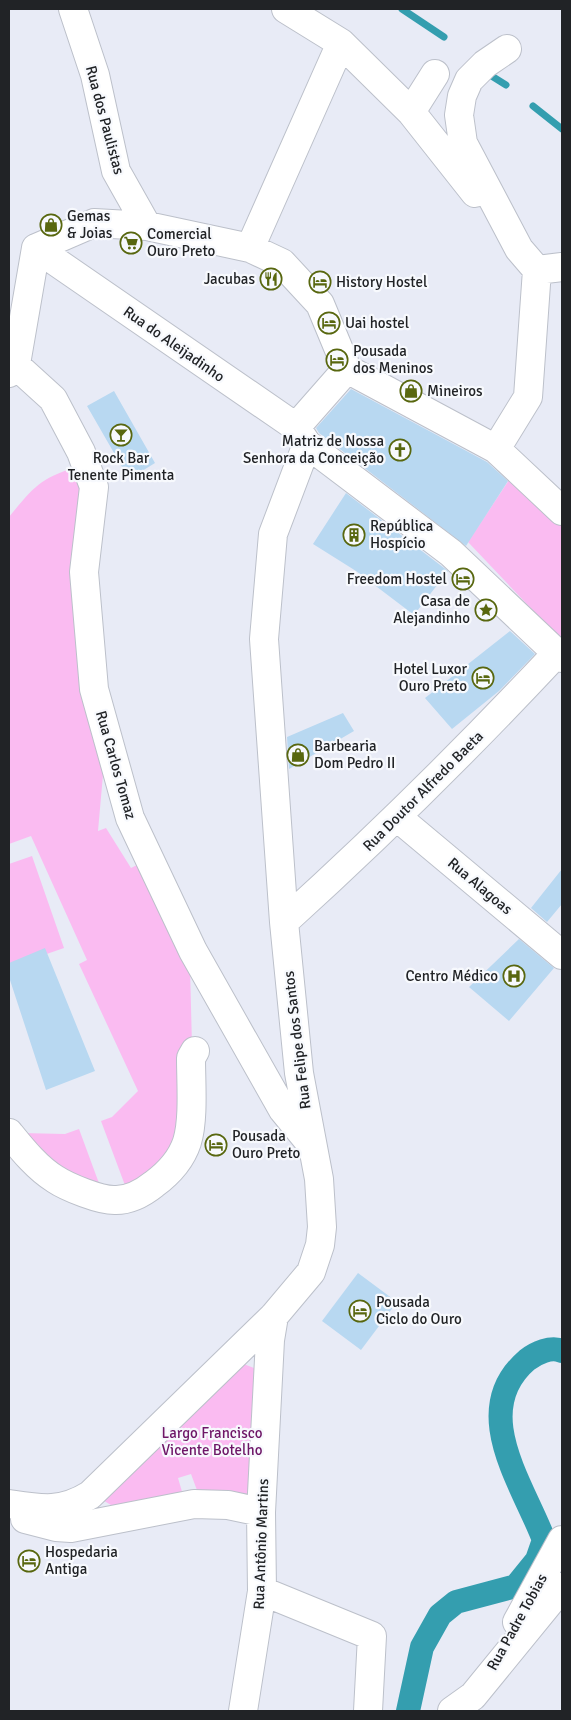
<svg xmlns="http://www.w3.org/2000/svg" width="571" height="1720" viewBox="0 0 571 1720" font-family="Signika,sans-serif">
<style>
.green{fill:#fabbf1}
.lines{fill:none;stroke-linecap:round;stroke-linejoin:round}
.stream{stroke:#349eaf;stroke-width:7}
.canal{stroke:#349eaf;stroke-width:24}
.building{fill:#b8d8f1}
.minor-casing{stroke:#bcc0ca;stroke-width:30}
.minor{stroke:#fff;stroke-width:28}
.labels{text-anchor:middle;stroke-width:4.5;stroke-linejoin:round;paint-order:stroke}
.street-label{font-size:15px;fill:#212326;stroke:#f7f9fd}
.poi-label{font-size:15px;fill:#212326;stroke:#f7f9fd;text-anchor:start}
.park-label{font-size:15px;fill:#6e1667;stroke:#f7f9fd}
</style>
<rect width="100%" height="100%" fill="#e8ebf6"/>
<path class="green" d="M81,465L106,741L98,831L106,828L131,868L137,865L155,889L190,967L192,1046L182,1134L161,1167L126,1188L101,1121L112,1117L138,1091L79,964L87,960L31,836L9,844V517C36,484 40,479 81,465Z
M509,480L562,521V641L468,542Z
M32,856L64,948L9,967V864Z
M79,1129L100,1186L71,1179L21,1133L65,1134Z
M241,1363L254,1368L251,1491L243,1497L198,1493L191,1474L178,1478L183,1495L118,1509L99,1498Z"/>
<g class="lines">
<path class="stream" d="M402,9L444,37
M490,75L506,85
M533,106L562,129"/>
<path class="canal" d="M408,1711L422,1647L440,1615L456,1602L516,1586L537,1560L544,1540C523,1484 468,1411 527,1360C536,1353 551,1346 562,1351"/>
</g>
<path class="building" d="M351,389L487,462L508,481L466,546L319,433L316,428Z
M114,391L155,463L129,479L87,406Z
M346,493L448,571L414,615L356,571L313,544Z
M510,631L535,654L499,691L452,729L425,698Z
M343,713L354,731L289,769L287,737Z
M562,869V904L547,922L531,908Z
M519,939L554,968L509,1021L469,987Z
M45,948L95,1071L46,1090L9,977V963Z
M358,1273L397,1302L361,1350L322,1321Z"/>
<g class="lines">
<g class="minor-casing">
<path id="minor" d="M73,9L95,75L116,171L147,226
M286,9L341,43L411,112L475,193
M411,112L435,74
M36,248L296,427L307,444L451,553L562,658
M36,248L94,223L147,226L250,248L282,263L320,304L347,369L496,449L562,511
M250,248L341,43
M537,270L562,267
M9,359L53,399L81,452L94,487L84,572L94,689L130,818L193,951L283,1110L310,1143
M9,373L16,364L36,248
M296,427L347,369
M496,449L528,397L537,270L519,249L463,143L459,115L462,96L469,80L485,64L507,49
M397,817L562,955
M284,922C379,836 469,747 556,654
M9,1133C22,1149 37,1168 55,1179C67,1187 101,1201 116,1200C130,1200 144,1192 154,1184C169,1173 181,1160 187,1142C194,1119 191,1083 191,1058L195,1051
M9,1504C41,1509 61,1513 90,1495L274,1316L311,1272L320,1245L322,1227L319,1179L299,1073L284,922L264,639L273,534L307,444
M25,1519L56,1527L71,1528L194,1504L228,1505L261,1512
M262,1591L372,1636L368,1711
M517,1622L562,1540
M243,1711L262,1591L261,1512L270,1340L274,1316
M452,1711L473,1696L562,1587"/>
</g>
<use href="#minor" class="minor"/>
</g>
<defs>
<g id="shop-ring" transform="scale(1.125)"><circle r="9.5" fill="#f7f9fd" stroke="#58670f" stroke-width="1.5"/><path d="M-5-2.5h2.3a2.7 3.5 0 0 1 5.4 0H5L5.5 6h-11ZM-1.5-2.5h3a1.5 2.3 0 0 0-3 0Z" fill="#58670f"/></g>
<g id="supermarket-ring" transform="scale(1.125)"><circle r="9.5" fill="#f7f9fd" stroke="#58670f" stroke-width="1.5"/><path d="M-6-5.5h2.5l.6 2H6L4.5 2H-2.5L-4.4-4H-6ZM-1.5 3.2a1.3 1.3 0 1 0 .1 0ZM3 3.2a1.3 1.3 0 1 0 .1 0Z" fill="#58670f"/></g>
<g id="restaurant-ring" transform="scale(1.125)"><circle r="9.5" fill="#f7f9fd" stroke="#58670f" stroke-width="1.5"/><path d="M-5-6h1v4h1v-4h1v4h1v-4h1v5L-1.5 .5V6h-2V.5L-5-1ZM5-6V6H3V1.5H1.5Q1.5-4 5-6Z" fill="#58670f"/></g>
<g id="hotel-ring" transform="scale(1.125)"><circle r="9.5" fill="#f7f9fd" stroke="#58670f" stroke-width="1.5"/><path d="M-6-4.5h1.5V1H6V5H4.5V3h-9V5H-6ZM-4 0a1.8 1.8 0 1 1 3.6 0ZM.5 0V-2.5h3Q6-2.5 6 0Z" fill="#58670f"/></g>
<g id="bar-ring" transform="scale(1.125)"><circle r="9.5" fill="#f7f9fd" stroke="#58670f" stroke-width="1.5"/><path d="M-6-5H6L.8 .8V4.5H3.5V6h-7V4.5H-.8V.8Z" fill="#58670f"/></g>
<g id="church-ring" transform="scale(1.125)"><circle r="9.5" fill="#f7f9fd" stroke="#58670f" stroke-width="1.5"/><path d="M-1.2-6h2.4v3.5h3.3v2.4h-3.3V6h-2.4V-.1h-3.3v-2.4h3.3Z" fill="#58670f"/></g>
<g id="building-ring" transform="scale(1.125)"><circle r="9.5" fill="#f7f9fd" stroke="#58670f" stroke-width="1.5"/><path d="M-4-6H4V6H1V3H-1V6H-4ZM-2.5-4.3h1.7v1.8h-1.7ZM.8-4.3h1.7v1.8H.8ZM-2.5-1h1.7V.8h-1.7ZM.8-1h1.7V.8H.8Z" fill="#58670f"/></g>
<g id="sight-ring" transform="scale(1.125)"><circle r="9.5" fill="#f7f9fd" stroke="#58670f" stroke-width="1.5"/><path d="M0-6L1.8-2.2L6-1.7L2.9 1.2L3.7 5.4L0 3.3L-3.7 5.4L-2.9 1.2L-6-1.7L-1.8-2.2Z" fill="#58670f"/></g>
<g id="hospital-ring" transform="scale(1.125)"><circle r="9.5" fill="#f7f9fd" stroke="#58670f" stroke-width="1.5"/><path d="M-5-5h3v3.5h4V-5h3V5h-3V1.5h-4V5h-3Z" fill="#58670f"/></g>
</defs>
<g fill-rule="evenodd">
<use href="#shop-ring" x="51" y="225"/>
<use href="#supermarket-ring" x="131" y="243"/>
<use href="#restaurant-ring" x="271" y="279"/>
<use href="#hotel-ring" x="320" y="282"/>
<use href="#hotel-ring" x="329" y="323"/>
<use href="#hotel-ring" x="337" y="360"/>
<use href="#shop-ring" x="411" y="391"/>
<use href="#bar-ring" x="121" y="435"/>
<use href="#church-ring" x="400" y="450"/>
<use href="#building-ring" x="354" y="535"/>
<use href="#hotel-ring" x="463" y="579"/>
<use href="#sight-ring" x="486" y="610"/>
<use href="#hotel-ring" x="483" y="678"/>
<use href="#shop-ring" x="298" y="755"/>
<use href="#hospital-ring" x="514" y="976"/>
<use href="#hotel-ring" x="216" y="1145"/>
<use href="#hotel-ring" x="360" y="1311"/>
<use href="#hotel-ring" x="29" y="1561"/>
</g>
<g class="labels">
<g class="street-label">
<text transform="translate(105 120) rotate(75)" y="5">Rua dos Paulistas</text>
<text transform="translate(174 344) rotate(35)" y="5">Rua do Aleijadinho</text>
<text transform="translate(116 765) rotate(74)" y="5">Rua Carlos Tomaz</text>
<text transform="translate(423 791) rotate(-45)" y="5">Rua Doutor Alfredo Baeta</text>
<text transform="translate(480 886) rotate(40)" y="5">Rua Alagoas</text>
<text transform="translate(297 1040) rotate(-97)" y="5">Rua Felipe dos Santos</text>
<text transform="translate(261 1544) rotate(-88)" y="5">Rua Antônio Martins</text>
<text transform="translate(517 1622) rotate(-61)" y="5">Rua Padre Tobias</text>
</g>
<g class="poi-label">
<text x="67" y="221">Gemas<tspan x="67" dy="17">&amp; Joias</tspan></text>
<text x="147" y="239">Comercial<tspan x="147" dy="17">Ouro Preto</tspan></text>
<text x="255" y="284" text-anchor="end">Jacubas</text>
<text x="336" y="287">History Hostel</text>
<text x="345" y="328">Uai hostel</text>
<text x="353" y="356">Pousada<tspan x="353" dy="17">dos Meninos</tspan></text>
<text x="427" y="396">Mineiros</text>
<text x="384" y="446" text-anchor="end">Matriz de Nossa<tspan x="384" dy="17">Senhora da Conceição</tspan></text>
<text x="121" y="463" text-anchor="middle">Rock Bar<tspan x="121" dy="17">Tenente Pimenta</tspan></text>
<text x="370" y="531">República<tspan x="370" dy="17">Hospício</tspan></text>
<text x="447" y="584" text-anchor="end">Freedom Hostel</text>
<text x="470" y="606" text-anchor="end">Casa de<tspan x="470" dy="17">Alejandinho</tspan></text>
<text x="467" y="674" text-anchor="end">Hotel Luxor<tspan x="467" dy="17">Ouro Preto</tspan></text>
<text x="314" y="751">Barbearia<tspan x="314" dy="17">Dom Pedro II</tspan></text>
<text x="498" y="981" text-anchor="end">Centro Médico</text>
<text x="232" y="1141">Pousada<tspan x="232" dy="17">Ouro Preto</tspan></text>
<text x="376" y="1307">Pousada<tspan x="376" dy="17">Ciclo do Ouro</tspan></text>
<text x="45" y="1557">Hospedaria<tspan x="45" dy="17">Antiga</tspan></text>
</g>
<g class="park-label">
<text x="212" y="1438">Largo Francisco<tspan x="212" dy="17">Vicente Botelho</tspan></text>
</g>
</g>
<rect width="571" height="1720" fill="none" stroke="#212326" stroke-width="20"/>
</svg>
